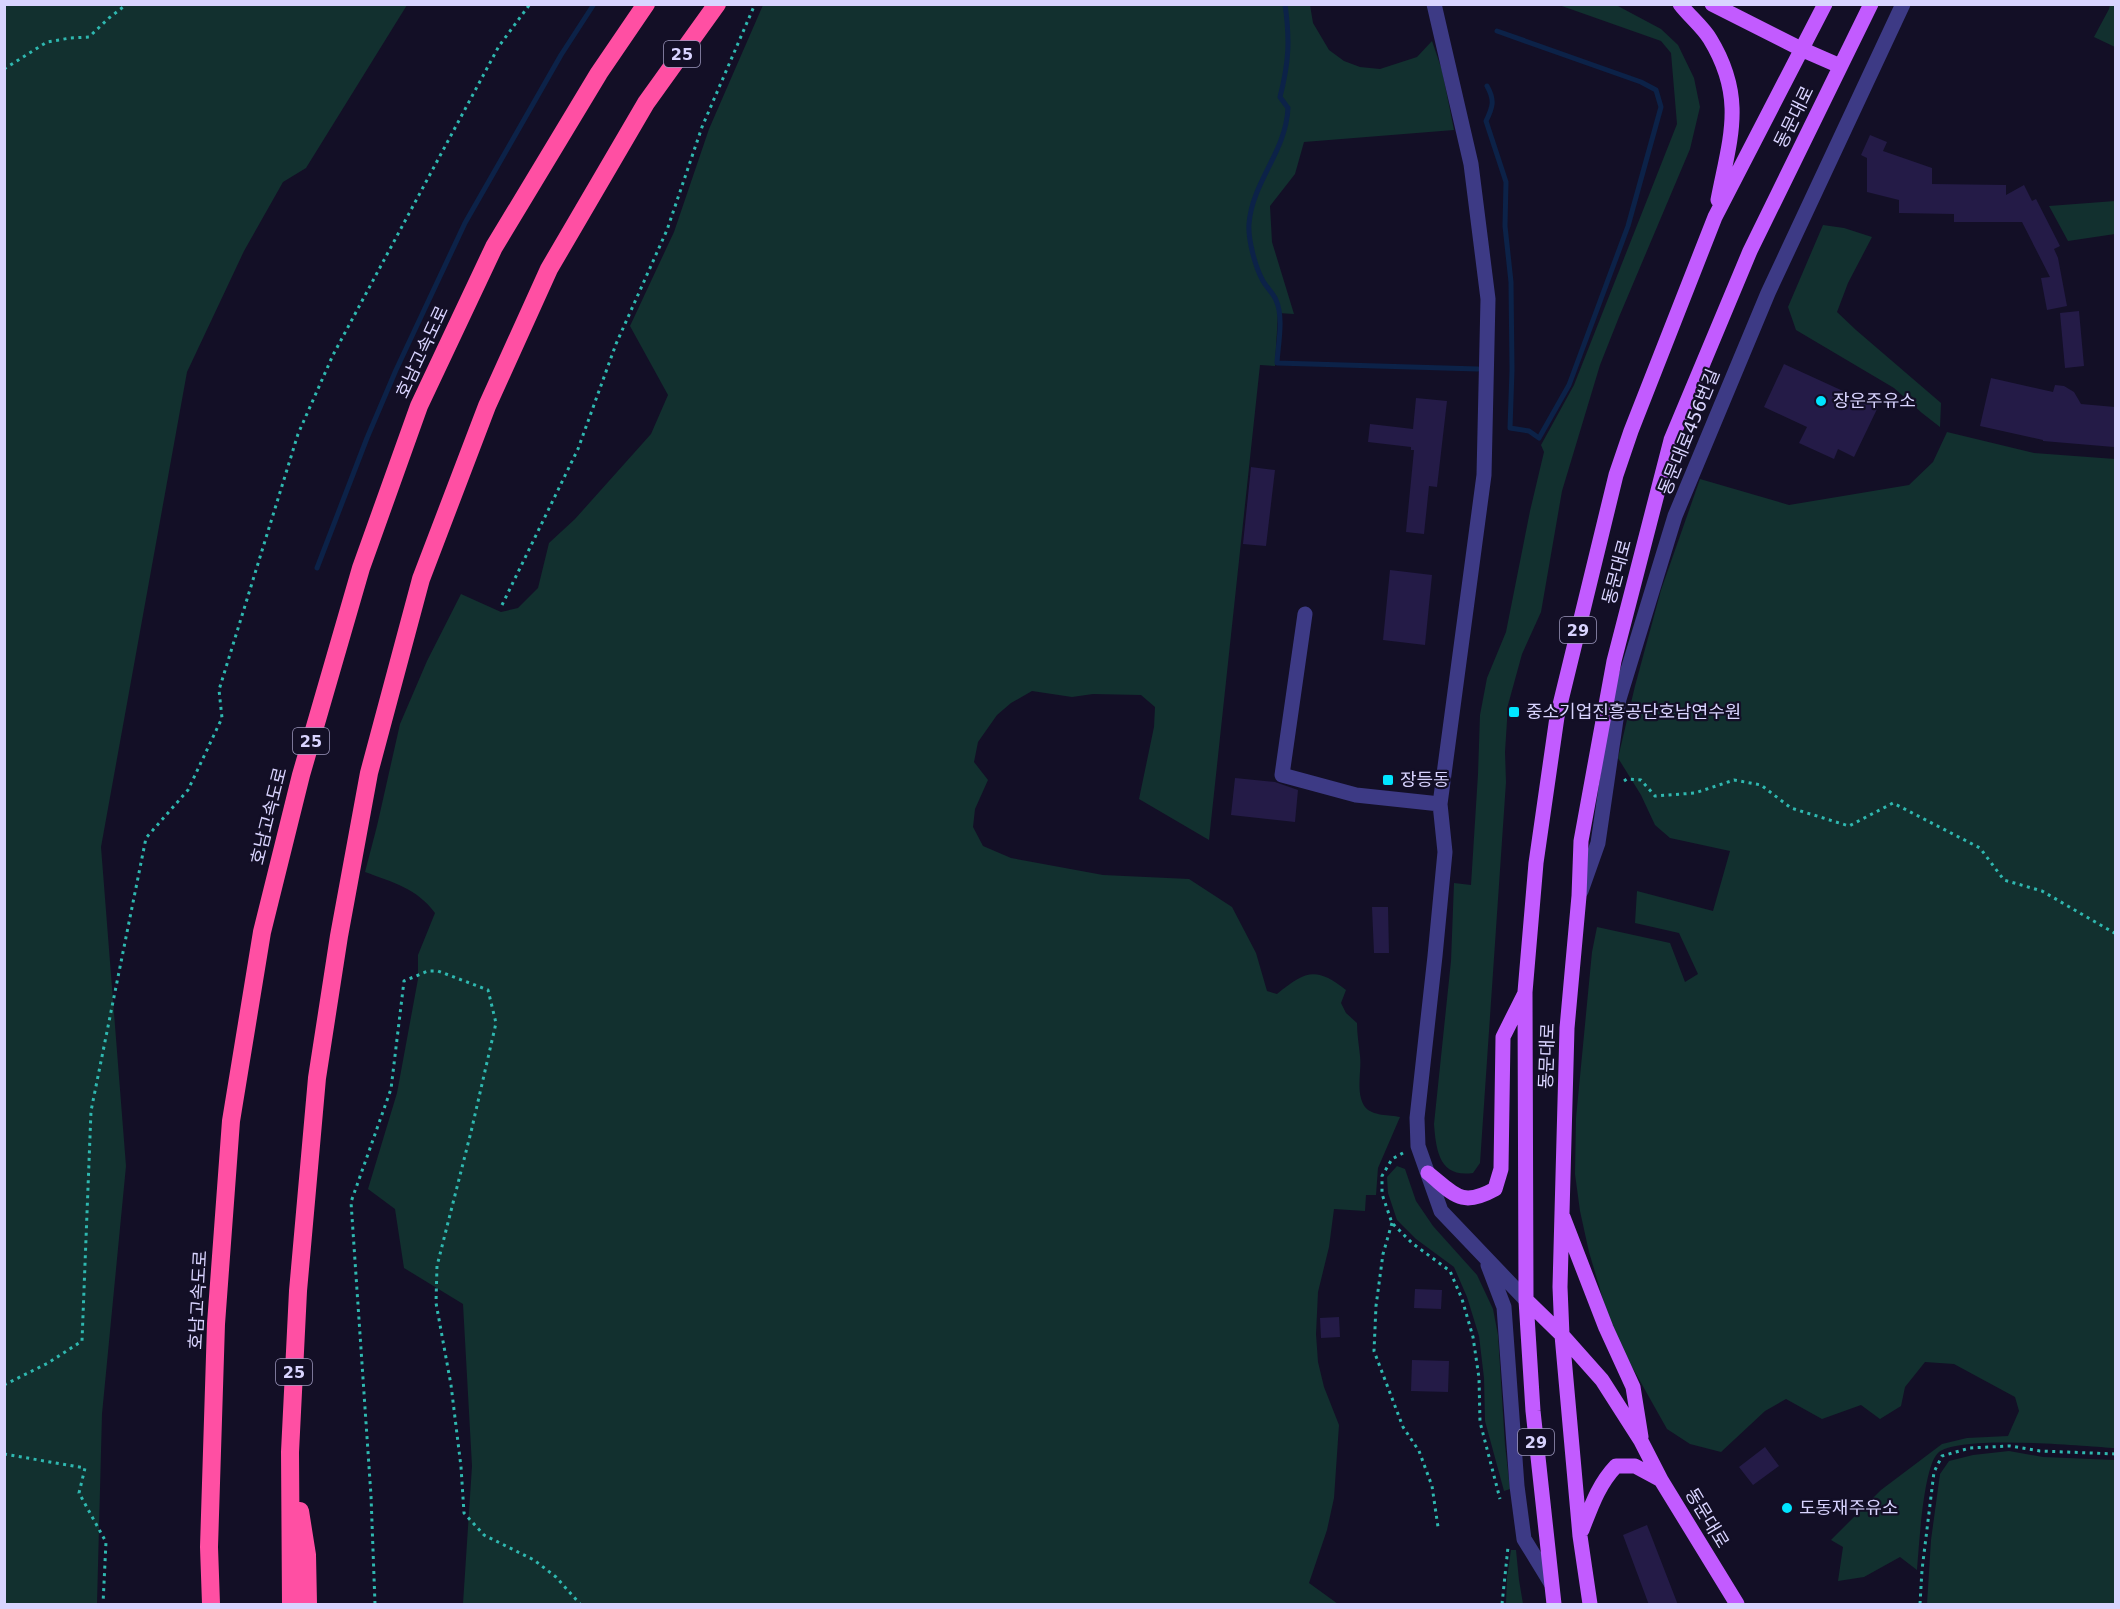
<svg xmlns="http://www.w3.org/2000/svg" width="2120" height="1609" viewBox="0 0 2120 1609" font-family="'DejaVu Sans','Noto Sans KR',sans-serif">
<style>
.green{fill:#12302f}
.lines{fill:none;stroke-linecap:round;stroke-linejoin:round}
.stream{stroke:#0c2248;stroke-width:5}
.building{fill:#241b47}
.path{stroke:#2fb8b0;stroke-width:3;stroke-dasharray:3 4.5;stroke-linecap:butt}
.minor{stroke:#3d3a85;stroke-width:15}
.major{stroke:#c25bff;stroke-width:15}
.highway{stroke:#ff4fa3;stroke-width:18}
.poi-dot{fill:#00e5ff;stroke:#130f26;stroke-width:2}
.labels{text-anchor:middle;stroke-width:4.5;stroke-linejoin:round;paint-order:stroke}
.shield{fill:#130f26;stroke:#9e99be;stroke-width:1.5}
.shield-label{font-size:16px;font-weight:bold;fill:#d9d4ff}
.street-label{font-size:18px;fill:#d9d4ff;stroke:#130f26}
.poi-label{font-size:18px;fill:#d9d4ff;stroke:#130f26;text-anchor:start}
</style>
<rect width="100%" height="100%" fill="#130f26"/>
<path class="green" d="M5,4L407,5L306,168L283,182L244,251L187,372L101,847L126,1166L102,1414L97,1604H5Z
M763,5H1310L1313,23L1329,50L1344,61L1360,67L1380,69L1417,57L1432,41L1442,70L1454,130L1304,142L1295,174L1270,206L1272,242L1294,314L1278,313L1275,366L1260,365L1209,840L1139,799L1154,727L1155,707L1141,695L1093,694L1072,697L1032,691L1011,703L997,715L978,742L974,762L988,780L975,809L973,827L983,846L1011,858L1103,875L1189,879L1232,907L1256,953L1267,991L1277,994C1305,971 1316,966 1346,990L1341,1003L1346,1013L1357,1023C1357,1035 1359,1045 1360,1056C1362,1071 1355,1093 1365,1107C1372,1116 1390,1115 1400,1117L1378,1168L1376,1195H1366L1365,1211L1334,1209L1329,1247L1318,1292L1316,1334L1318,1362L1324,1387L1339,1425L1334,1498L1327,1530L1309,1583L1338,1604H463L472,1466L463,1304L404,1268L395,1209L368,1189L397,1093L418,979V955L435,913C418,889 392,882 365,872L377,826L400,724L427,661L461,594L501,612L518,608L538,588L549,543L575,519L651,434L668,395L630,326L674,232L709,129Z
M1559,5H1616L1661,29L1678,45L1694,78L1700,107L1690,149L1619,317L1600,365L1562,491L1541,612L1522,654L1508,705L1505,752L1506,782L1480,1163L1473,1173C1439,1178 1436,1150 1434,1124L1451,961L1454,883L1471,885L1478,774L1480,715L1487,678L1506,632L1530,511L1544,452L1541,445L1574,385L1677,124L1671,53L1661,41Z
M2110,5H2115V47L2094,37L2109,9Z
M2115,201V234L2068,241L2049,206Z
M1823,225L1844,228L1872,237L1848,283L1837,312L1856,330L1941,403L1940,427L1922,413L1894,388L1796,330L1788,307Z
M1947,432L2034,453L2115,459V1448C2085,1446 1957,1434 1938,1453C1923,1467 1919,1548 1917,1570L1900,1557L1864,1577L1838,1581L1843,1547L1831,1540L1881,1490L1942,1444L1967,1438L2008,1436L2019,1411L2015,1397L1954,1364L1925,1362L1905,1387L1901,1406L1880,1419L1861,1405L1822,1419L1786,1399L1765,1411L1721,1452L1690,1444L1667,1429L1613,1333L1589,1252L1580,1211L1575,1174L1576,1118L1592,952L1597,927L1670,943L1685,982L1698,974L1679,933L1635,923L1637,891L1713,911L1730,851L1670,838L1655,825L1641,795L1618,758L1635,686L1661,590L1700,479L1789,505L1909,485L1933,462Z
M1397,1166L1405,1169L1416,1201L1433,1226L1477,1275L1493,1309L1498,1335L1505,1445L1510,1489L1504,1491L1485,1421L1484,1378L1479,1336L1467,1297L1454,1267L1416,1239L1397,1220L1388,1193L1387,1177Z
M2009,1451L2043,1457L2115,1460V1604H1927L1931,1540L1940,1474L1949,1461L1973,1455Z
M1511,1550H1516L1519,1580L1523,1604H1506L1507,1577Z"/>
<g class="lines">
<path class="stream" d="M1285,4C1290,40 1289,62 1280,97L1288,108C1286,152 1252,182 1249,224C1248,239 1255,267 1263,281C1267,288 1273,293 1276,300C1284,318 1278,344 1277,363L1478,369
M1487,86C1495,100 1493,107 1486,121L1506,182L1505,226L1511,282L1512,370L1510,428L1529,431L1539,438L1569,385L1628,226L1661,107L1656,90L1641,82L1497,31
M317,568L367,438L396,370L465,223L561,55L594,4"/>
</g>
<path class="building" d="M1870,135L1887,142L1883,151L1932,168V184L2006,185V195L2024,185L2032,201L2036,199L2060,246L2054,249L2058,258L2067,306L2047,310L2041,278L2050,277L2022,222H1954V214L1899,213V200L1867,192V158L1861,155Z
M2079,311L2084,366L2065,368L2060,313Z
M1784,364L1878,407L1854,457L1838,449L1834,459L1799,443L1807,427L1764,407Z
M1991,378L2053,392L2055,385L2064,386L2074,392L2081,404L2115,407L2114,447L2043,441V440L1980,426Z
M1416,398L1447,401L1437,487L1429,486L1424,534L1406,532L1414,450H1411V447L1368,442L1370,424L1413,429Z
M1251,467L1275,470L1266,546L1243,544Z
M1390,570L1432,575L1425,645L1383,640Z
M1235,778L1275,782L1298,790L1295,822L1231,815Z
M1372,907H1388L1389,953H1374Z
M1415,1289L1442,1290L1441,1309L1414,1308Z
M1339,1317L1340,1337L1321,1338L1320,1318Z
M1412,1360L1449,1361L1448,1392L1411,1391Z
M1765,1447L1779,1466L1753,1485L1739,1467Z
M1647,1525L1678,1605H1649L1623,1535Z"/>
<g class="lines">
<path class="path" d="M4,69L47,42L70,38L89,37L109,18L127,4
M502,605L578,449L616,344L667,230L702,127L755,4
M1624,781L1627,779L1641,780L1655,796L1695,793L1734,780L1761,785L1791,808L1849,826L1893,803L1980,848L2004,880L2042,891L2116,934
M1403,1153L1392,1159L1382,1176V1194L1392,1223L1412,1243L1450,1271L1462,1299L1473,1337L1479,1378L1480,1422L1500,1499
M1392,1223L1383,1254L1376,1306L1374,1351L1403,1427L1419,1451L1432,1486L1438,1527
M4,1385L48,1363L82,1341L91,1111L146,838L188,790L222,718L219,690L298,434L333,355L499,46L530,4
M4,1454L85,1468L79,1493L106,1542L103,1604
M375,1604L371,1496L351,1202L391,1089L404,981L428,971H438L488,990L496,1023L471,1132L437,1266L436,1303L451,1385L461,1467L464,1513L484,1535L534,1560L556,1577L580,1604
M1502,1604L1508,1547
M1920,1604L1922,1570L1934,1472L1942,1456L1970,1448L2010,1446L2040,1451L2116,1454"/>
<path class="minor" d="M1434,4L1471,164L1488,299L1484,475L1440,804L1445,852L1435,956L1417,1118L1418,1146L1441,1211L1526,1300
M1305,614L1282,775L1356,795L1440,804
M1581,891L1598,843L1619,699L1675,516L1768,293L1903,4
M1488,1265L1504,1307L1517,1486L1524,1539L1551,1583"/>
<path class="major" d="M1680,4C1689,16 1703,27 1710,39C1746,98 1730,138 1718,200
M1712,4L1801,49L1840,66
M1428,1173C1454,1194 1461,1208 1495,1189L1501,1169L1503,1037L1524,995
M1563,1217L1606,1328L1633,1387L1641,1437
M1526,1300L1562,1335L1602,1380L1641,1441L1661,1480L1737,1604
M1582,1530C1591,1507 1598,1485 1616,1466H1635L1661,1480
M1554,1604L1533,1411L1526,1300L1525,992L1536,863L1557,717L1616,475L1631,431L1715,217L1825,4
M1590,1604L1580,1536L1562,1335L1560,1287L1567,1028L1579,896L1581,841L1614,661L1671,440L1750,251L1871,4"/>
<path class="highway" d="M300,1511L307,1555L308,1604
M211,1604L209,1547L216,1324L231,1121L262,932L301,775L361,568L419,406L494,247L599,73L646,4
M291,1604L290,1452L298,1291L317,1078L339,936L369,773L421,579L487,406L549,269L646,103L717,4"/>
</g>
<g class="poi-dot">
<circle cx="1821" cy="401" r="6"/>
<rect x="1508" y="706" width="12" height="12" rx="3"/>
<rect x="1382" y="774" width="12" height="12" rx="3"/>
<circle cx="1787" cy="1508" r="6"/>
</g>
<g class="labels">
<g class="shield">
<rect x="664" y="41" width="36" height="26" rx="4.5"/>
<rect x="1560" y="617" width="36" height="26" rx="4.5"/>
<rect x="293" y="728" width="36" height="26" rx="4.5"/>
<rect x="276" y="1359" width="36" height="26" rx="4.5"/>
<rect x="1518" y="1429" width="36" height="26" rx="4.5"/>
</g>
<g class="shield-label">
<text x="682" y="60">25</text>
<text x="1578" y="636">29</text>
<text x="311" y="747">25</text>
<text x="294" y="1378">25</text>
<text x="1536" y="1448">29</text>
</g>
<g class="street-label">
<text transform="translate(1794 117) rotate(-64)" y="6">동문대로</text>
<text transform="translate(422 352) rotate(-65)" y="6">호남고속도로</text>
<text transform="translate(1689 432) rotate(-68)" y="6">동문대로456번길</text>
<text transform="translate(1617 572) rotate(-75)" y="6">동문대로</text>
<text transform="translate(269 816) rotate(-76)" y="6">호남고속도로</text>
<text transform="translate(1547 1056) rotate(-88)" y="6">동문대로</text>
<text transform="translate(198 1300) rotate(-87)" y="6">호남고속도로</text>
<text transform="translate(1707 1518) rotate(59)" y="6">동문대로</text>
</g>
<g class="poi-label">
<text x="1833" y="407">장운주유소</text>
<text x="1526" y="718">중소기업진흥공단호남연수원</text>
<text x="1400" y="786">장등동</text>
<text x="1799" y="1514">도동재주유소</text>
</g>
</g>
<rect width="2120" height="1609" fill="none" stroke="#d9d4ff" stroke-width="12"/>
</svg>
